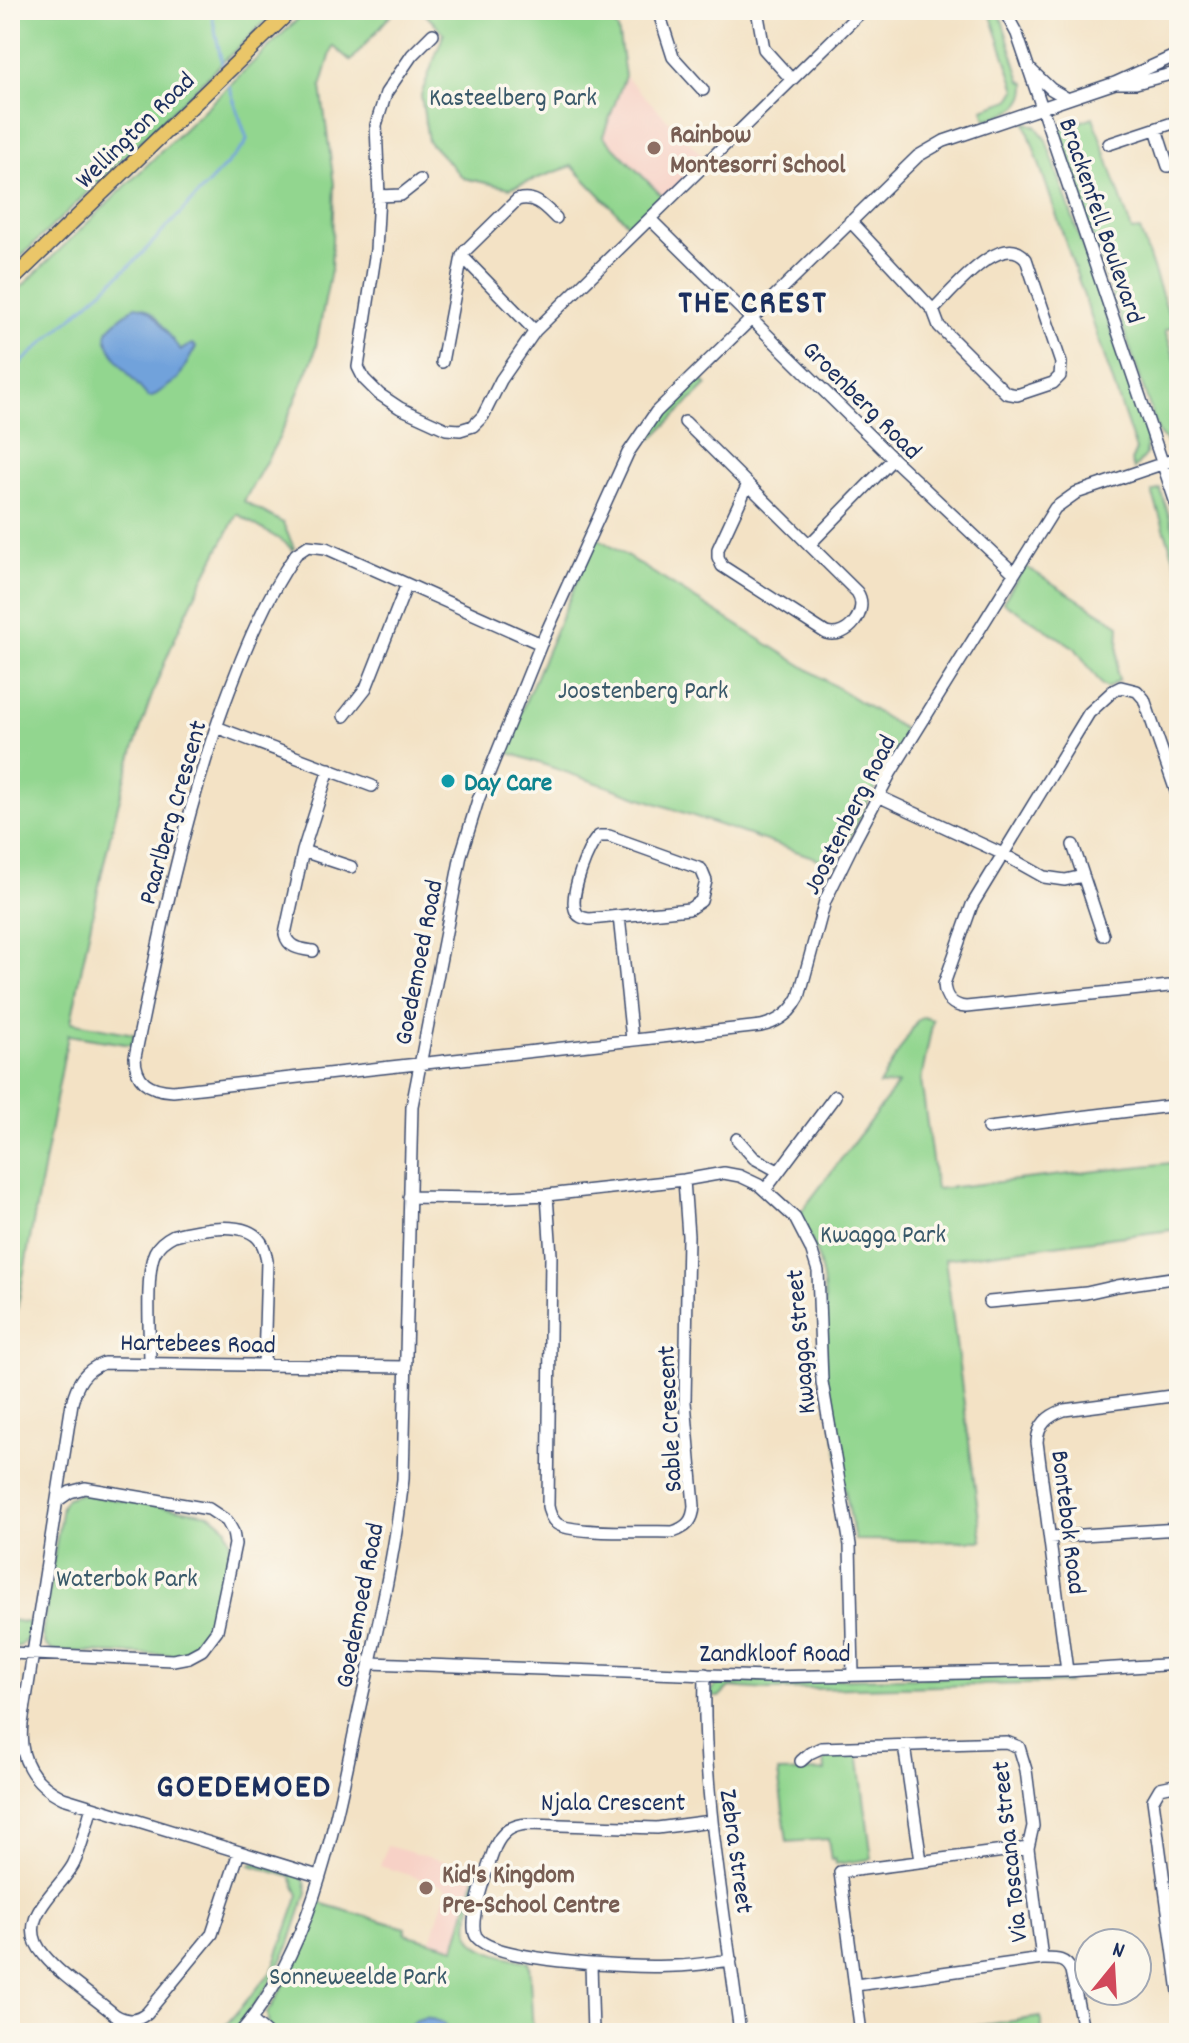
<svg xmlns="http://www.w3.org/2000/svg" width="1189" height="2043" viewBox="0 0 1189 2043" font-family="Dekko,sans-serif">
<style>
.built{fill:#f7d1c6}
.green{fill:#92d68f;stroke:#568276;stroke-width:2}
.water{fill:#71a2db;stroke:#46689c;stroke-width:2}
.lines{fill:none;stroke-linecap:round;stroke-linejoin:round}
.stream{stroke:#71a2db;stroke-width:3}
.minor-casing{stroke:#3b4a6d;stroke-width:14}
.major-casing{stroke:#3b4a6d;stroke-width:17}
.minor{stroke:#fff;stroke-width:11}
.major{stroke:#eac669;stroke-width:14}
.education-dot{fill:#8d6e63;stroke:#fbf7ec;stroke-width:3}
.culture-dot{fill:#0f9aa8;stroke:#fbf7ec;stroke-width:3}
.labels{text-anchor:middle;stroke-width:7;stroke-linejoin:round;paint-order:stroke}
.park-label{font-size:26px;fill:#39596a;stroke:#fbf7ec}
.street-label{font-size:26px;fill:#1b2f5e;stroke:#fbf7ec}
.education-label{font-size:26px;font-weight:bold;fill:#785e54;stroke:#fbf7ec;text-anchor:start}
.culture-label{font-size:26px;font-weight:bold;fill:#0d838f;stroke:#fbf7ec;text-anchor:start}
.district-label{font-size:34px;font-weight:bold;letter-spacing:2px;fill:#1b2f5e;stroke:#fbf7ec}
</style>
<rect width="100%" height="100%" fill="#fbf7ec"/>
<filter id="ink" filterUnits="userSpaceOnUse"><feTurbulence type="fractalNoise" baseFrequency=".0125" numOctaves="2"/><feDisplacementMap in="SourceGraphic" scale="16" xChannelSelector="R" yChannelSelector="G"/><feConvolveMatrix kernelMatrix="1 2 1 2 8 2 1 2 1" color-interpolation-filters="sRGB"/></filter>
<filter id="wash" filterUnits="userSpaceOnUse"><feTurbulence type="fractalNoise" baseFrequency=".006" numOctaves="4" result="noise"/><feDisplacementMap in="SourceGraphic" scale="32" xChannelSelector="R" yChannelSelector="G"/><feGaussianBlur stdDeviation="1.8" result="paint"/><feColorMatrix in="noise" values="0 0 0 0 0 0 0 0 0 0 0 0 0 0 0 0 0 1.4 0 .05"/><feComposite in="paint" operator="in"/></filter>
<g filter="url(#wash)">
<rect width="100%" height="100%" fill="#f3e2c5"/>
<path class="built" d="M625,76L705,158L664,198L603,136Z
M387,1846L477,1870L455,1948L431,1942L447,1887L380,1866Z"/>
<path class="green" d="M10,10H277L10,267Z
M307,10H395L351,61L333,46L321,87L334,184L331,270L314,356L279,438L244,501L283,523L294,548L292,550L287,544L237,514C212,563 185,611 165,662C118,776 95,902 71,1022L134,1034L132,1045L68,1035L10,1347V298Z
M421,10H599L618,29L625,76L603,136L664,198L633,229L572,166L510,188L463,178L428,141L421,95L444,33Z
M989,10H999L1021,81L1026,83C1028,109 1006,113 986,120L983,109L1010,100L1016,90Z
M1093,117L1132,231L1140,230L1173,327L1165,330L1179,371V446L1168,443L1159,434L1059,138L1058,127L1062,129Z
M1025,122L1036,126L1046,140L1147,435L1146,455L1134,469L1131,461L1136,450Z
M700,378L707,385L652,439L646,434Z
M1160,489L1179,545V573L1152,492Z
M596,537L902,728L907,734L866,805L836,865L504,751Z
M1025,566L1119,625L1117,673L1119,680L1107,688L1102,685L1075,648L1003,602Z
M923,1017L933,1020L921,1080L936,1189L1179,1162V1229L945,1259L982,1541L855,1540C846,1493 836,1447 829,1400C819,1331 840,1278 798,1216L898,1084L879,1085L917,1021Z
M80,1494L210,1514L227,1528C227,1530 229,1538 230,1540C230,1555 214,1626 206,1637C197,1648 188,1652 174,1655L53,1651L45,1645L42,1635L62,1506L67,1498Z
M10,1620L31,1623L28,1638L20,1646L10,1647Z
M1064,1675L1069,1683L767,1690L729,1687L719,1697H711C712,1686 718,1683 727,1681Z
M828,1751L858,1752L872,1859L836,1864L835,1859L831,1860L828,1839L787,1842L778,1772L825,1771L824,1755Z
M255,1862L300,1876L305,1882L307,1892L289,1946L269,1985L232,2033H219L272,1971L299,1895L291,1877L250,1865Z
M477,1870L481,1871C462,1938 455,1946 529,1962L533,2033H452L449,2028L414,2021L406,2033H276L269,2027L267,2013C291,1975 304,1943 318,1900L326,1905L406,1928L405,1934L455,1948Z
M1041,2017L1042,2033H923Z"/>
<path class="water" d="M136,306C158,308 166,336 181,350L192,344L196,347L178,379L152,397H148C139,386 100,345 107,332C112,322 127,313 136,306Z
M426,2017L444,2023L452,2033H406L414,2021Z"/>
<g class="lines">
<path class="stream" d="M211,10L222,64
M10,373L136,260L245,145L247,139L229,86"/>
</g>
</g>
<g filter="url(#ink)">
<g class="lines">
<g class="minor-casing">
<path id="minor" d="M658,10L673,57L703,90
M757,10L764,49L792,80
M1004,10L1017,34L1179,512
M1031,70L1051,89L1068,99
M1115,83H1136L1179,72
M1156,129L1168,166
M1109,144L1179,121
M420,180L401,195L379,196L376,250L358,367L364,379L379,394L400,408L446,429L460,430L473,426L483,416L501,380L535,331L863,10
M379,196L376,125L386,93L412,55L433,34
M650,219L893,459L1014,573
M850,221L933,310L939,326L1006,393L1017,395L1053,383L1060,376L1061,363L1026,259C1002,228 951,293 933,310
M462,256L535,331
M442,362L462,256L465,251L517,200C535,195 544,206 556,218
M685,422L857,592C870,610 848,640 826,633L722,566L718,557V549L748,484
M809,545L893,459
M541,644L326,548L308,546L296,554C265,598 244,651 225,702C183,818 159,937 135,1057C135,1082 150,1090 173,1091L761,1026C779,1022 791,1013 799,997L825,901L854,842L891,772L1055,508L1076,493L1179,458
M344,716L366,688L407,584
M216,727L372,786
M878,796L1003,854L1044,877L1065,880L1083,876
M1179,800L1144,699L1137,691L1121,687L1113,691L1089,713L972,905L944,984C945,998 952,1006 966,1007L1179,985
M599,836H609L701,869L706,881L701,901L689,909L590,919C583,918 577,917 575,909C570,894 588,845 599,836Z
M1073,845L1103,935
M303,851L351,867
M619,916L632,1040
M313,951C300,949 288,948 285,934L303,851L329,769
M988,1128L1179,1105
M737,1139L754,1158L778,1171
M765,1190L835,1096
M547,1195L551,1255L548,1506C549,1512 551,1518 556,1523C570,1535 650,1531 673,1532C687,1527 693,1521 694,1506L685,1402L688,1236L684,1180
M409,1197L485,1198L547,1195L684,1180L724,1173L740,1176L759,1185L795,1218L811,1249L818,1271L822,1382L850,1545L853,1675
M989,1302L1086,1293L1117,1286L1179,1277
M150,1363C150,1338 145,1272 155,1252C159,1244 166,1239 174,1235C197,1230 246,1218 261,1242C265,1248 266,1255 267,1261L264,1365
M1050,1537L1179,1529
M10,1653L173,1660L189,1657L202,1650L217,1630L235,1544L233,1532L227,1521L209,1509L85,1488L70,1492L57,1501
M370,1663L766,1677L1067,1671L1179,1664
M1067,1671L1037,1442C1038,1424 1048,1416 1064,1410L1179,1395
M705,1674C702,1795 725,1913 740,2033
M904,1745L921,1861
M801,1761L810,1753L821,1748L1006,1742L1019,1747L1026,1770L1033,1826L1028,1848L1042,1959
M1179,1784L1160,1788L1153,1800L1179,1992
M92,1807C86,1826 82,1847 73,1865C58,1892 13,1920 44,1955C62,1977 93,1996 115,2015C126,2022 137,2022 147,2013L212,1934L239,1852
M711,1821L657,1828L528,1824C511,1825 502,1832 495,1847C489,1865 467,1920 476,1936C492,1963 643,1968 675,1966C694,1966 713,1962 731,1960
M318,1876L63,1798C32,1783 18,1757 22,1724L72,1403C77,1383 84,1370 104,1363L405,1367
M591,1964L593,2033
M856,1985L1042,1959C1055,1959 1066,1958 1071,1971L1083,2029
M251,2020L266,2033
M240,2033C316,1945 336,1817 360,1706C377,1631 395,1555 403,1479L412,1106L461,855L478,800L541,644L628,453L656,412L918,156L944,141L1115,83L1179,54
M861,2033L840,1872L1028,1848"/>
</g>
<g class="major-casing">
<path id="major" d="M10,282L291,10"/>
</g>
<use href="#minor" class="minor"/>
<use href="#major" class="major"/>
</g>
</g>
<g class="education-dot">
<circle cx="654" cy="148" r="8"/>
<circle cx="426" cy="1888" r="8"/>
</g>
<circle class="culture-dot" cx="448" cy="781" r="8"/>
<g class="labels">
<g class="park-label">
<text x="513" y="105">Kasteelberg Park</text>
<text x="643" y="698">Joostenberg Park</text>
<text x="883" y="1242">Kwagga Park</text>
<text x="127" y="1586">Waterbok Park</text>
<text x="358" y="1984">Sonneweelde Park</text>
</g>
<g class="street-label">
<text transform="translate(134 129) rotate(-44)" y="9">Wellington Road</text>
<text transform="translate(1103 220) rotate(71)" y="9">Brackenfell Boulevard</text>
<text transform="translate(863 399) rotate(45)" y="9">Groenberg Road</text>
<text transform="translate(171 812) rotate(-74)" y="9">Paarlberg Crescent</text>
<text transform="translate(848 814) rotate(-63)" y="9">Joostenberg Road</text>
<text transform="translate(417 962) rotate(-79)" y="9">Goedemoed Road</text>
<text transform="translate(198 1342) rotate(1)" y="9">Hartebees Road</text>
<text transform="translate(799 1342) rotate(-95)" y="9">Kwagga Street</text>
<text transform="translate(668 1419) rotate(-93)" y="9">Sable Crescent</text>
<text transform="translate(1070 1522) rotate(83)" y="9">Bontebok Road</text>
<text transform="translate(358 1605) rotate(-79)" y="9">Goedemoed Road</text>
<text x="775" y="1661">Zandkloof Road</text>
<text x="613" y="1810">Njala Crescent</text>
<text transform="translate(738 1851) rotate(82)" y="9">Zebra Street</text>
<text transform="translate(1008 1852) rotate(-96)" y="9">Via Toscana Street</text>
</g>
<g class="education-label">
<text x="670" y="142">Rainbow<tspan x="670" dy="30">Montesorri School</tspan></text>
<text x="442" y="1882">Kid's Kingdom<tspan x="442" dy="30">Pre-School Centre</tspan></text>
</g>
<g class="culture-label">
<text x="464" y="790">Day Care</text>
</g>
<g class="district-label">
<text x="753" y="312">THE CREST</text>
<text x="244" y="1796">GOEDEMOED</text>
</g>
</g>
<rect width="1189" height="2043" fill="none" stroke="#fbf7ec" stroke-width="40"/>
<g transform="translate(1113 1967) rotate(18)"><circle r="38" fill="#fbf7ec" stroke="#a1a7b3" stroke-width="2"/>
<path d="M0-6L14 30L0 20L-14 30Z" fill="#d1495b"/>
<text y="-12" font-size="22" font-weight="bold" text-anchor="middle" fill="#1b2f5e">N</text>
</g>
</svg>
